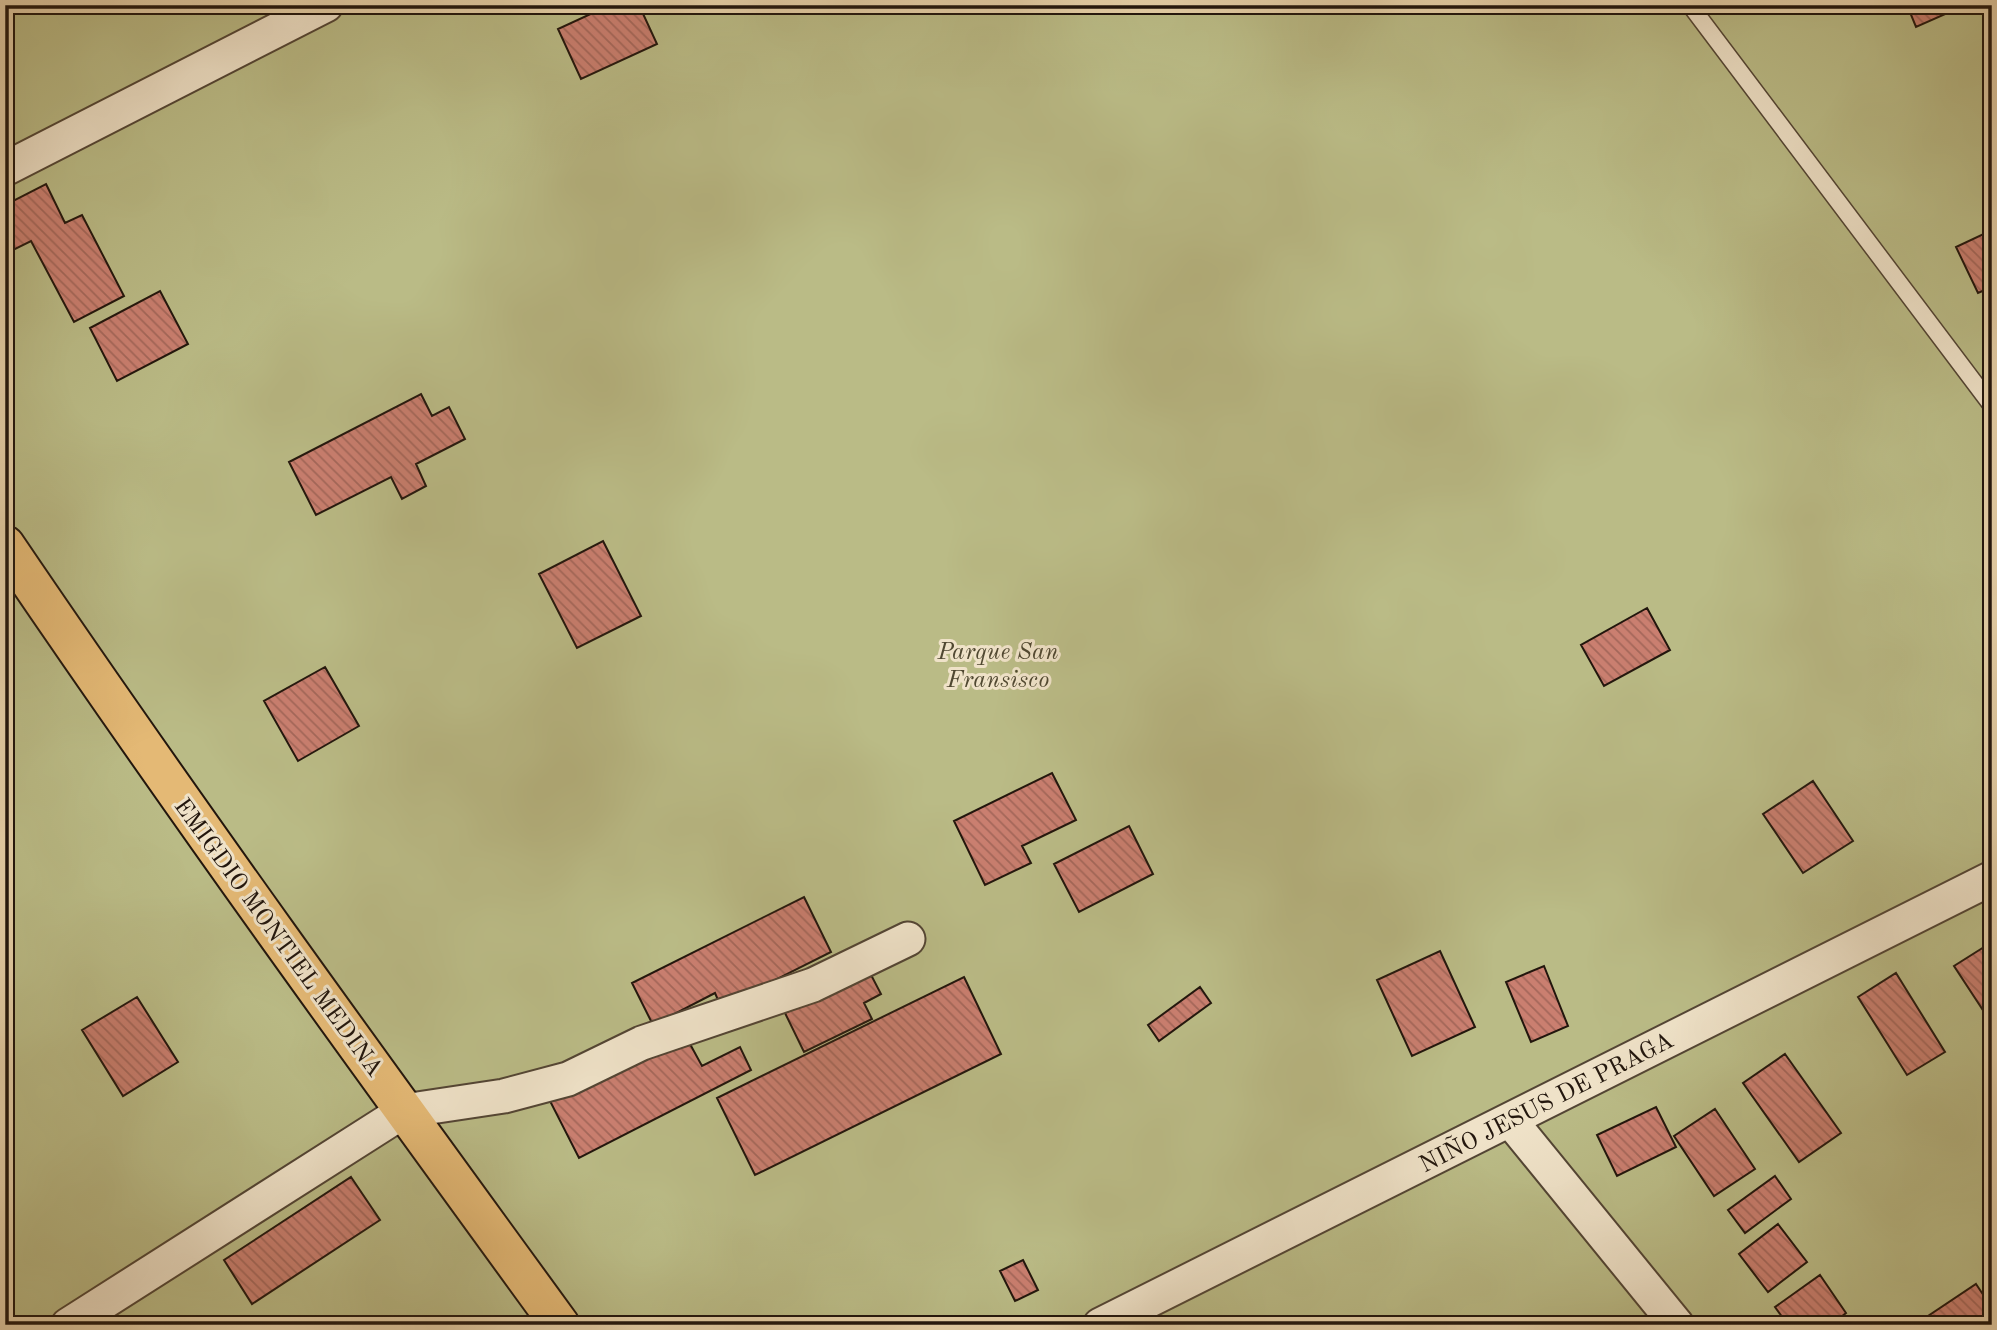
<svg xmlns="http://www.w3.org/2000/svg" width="1997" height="1330" viewBox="0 0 1997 1330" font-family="'Old Standard TT',serif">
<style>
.park{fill:#babb86;stroke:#6e684a;stroke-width:2}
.building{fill:url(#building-back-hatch);stroke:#22160d;stroke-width:2}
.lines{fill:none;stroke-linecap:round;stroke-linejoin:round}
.service-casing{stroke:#534534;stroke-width:19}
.minor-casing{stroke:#534534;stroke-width:37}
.primary-casing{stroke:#22160d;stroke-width:42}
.service{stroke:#efe2c8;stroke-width:16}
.minor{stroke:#efe2c8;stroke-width:33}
.primary{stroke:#e4b975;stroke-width:38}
.labels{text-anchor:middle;stroke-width:6;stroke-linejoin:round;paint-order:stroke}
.park-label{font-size:24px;font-style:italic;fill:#504831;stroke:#efe2c8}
.street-label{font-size:24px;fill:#22160d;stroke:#efe2c8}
</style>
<defs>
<pattern id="building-back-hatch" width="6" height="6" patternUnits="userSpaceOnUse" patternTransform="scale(1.75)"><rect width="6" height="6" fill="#ca7f70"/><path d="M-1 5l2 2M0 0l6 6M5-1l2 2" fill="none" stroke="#a4675a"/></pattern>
</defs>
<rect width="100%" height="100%" fill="#e7d2aa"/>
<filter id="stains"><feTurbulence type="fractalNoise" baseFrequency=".00286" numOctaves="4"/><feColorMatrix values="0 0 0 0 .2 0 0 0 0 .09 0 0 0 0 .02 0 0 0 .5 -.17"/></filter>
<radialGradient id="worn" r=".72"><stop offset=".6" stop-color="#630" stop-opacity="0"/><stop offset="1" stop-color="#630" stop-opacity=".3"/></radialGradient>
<path class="park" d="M5,5H1992V1325H5Z"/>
<path class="building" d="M610,5H639L657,44L581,79L558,29Z
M1907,5H1958L1959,8L1916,27Z
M46,184L65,223L82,215L124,296L74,322L31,241L5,254V205Z
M1992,230V287L1978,293L1956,247Z
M160,291L188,344L117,381L90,328Z
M421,394L432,416L449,407L465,439L416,464L426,486L402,499L391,477L316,515L289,462Z
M603,541L641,616L577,648L539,574Z
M1647,608L1670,650L1604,686L1581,645Z
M325,667L359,726L298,761L264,701Z
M1052,773L1076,820L1022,846L1031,863L985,885L954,821Z
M1813,781L1853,841L1803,873L1763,814Z
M1129,826L1153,874L1079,912L1054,864Z
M804,897L831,952L721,1007L715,993L653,1025L632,983Z
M1992,942V1024L1954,966Z
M1440,951L1475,1027L1412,1056L1377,980Z
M1544,966L1568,1026L1531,1042L1506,982Z
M869,971L881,994L864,1003L872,1019L804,1052L785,1013Z
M1896,973L1945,1052L1907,1075L1858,997Z
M964,977L1001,1054L755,1175L717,1098Z
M1200,987L1211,1003L1159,1041L1148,1025Z
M137,997L178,1062L123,1096L82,1030Z
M684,1033L702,1066L740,1047L751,1070L579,1158L550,1101Z
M1785,1054L1841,1133L1799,1162L1743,1083Z
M1656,1107L1676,1147L1617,1176L1597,1135Z
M1715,1109L1755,1169L1714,1196L1674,1136Z
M1775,1176L1791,1199L1745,1233L1728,1210Z
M351,1177L380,1220L252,1304L224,1260Z
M1778,1224L1807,1262L1768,1292L1739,1254Z
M1023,1260L1038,1290L1015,1301L1000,1271Z
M1820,1275L1846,1313L1831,1325H1788L1775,1307Z
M1976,1284L1992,1308V1325H1921L1919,1322Z"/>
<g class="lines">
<g class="service-casing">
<path id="service" d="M1690,5L1992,406"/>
</g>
<g class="minor-casing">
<path id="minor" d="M5,169L326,5
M1510,1120L1677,1325
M68,1325L404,1111L504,1096L568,1079L642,1043L813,985L908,939
M1100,1325L1992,878"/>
</g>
<g class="primary-casing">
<path id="primary" d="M5,545C184,809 372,1067 560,1325"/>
</g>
<use href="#service" class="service"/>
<use href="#minor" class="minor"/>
<use href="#primary" class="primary"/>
</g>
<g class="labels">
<g class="park-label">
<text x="998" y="659">Parque San<tspan x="998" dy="28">Fransisco</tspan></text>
</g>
<g class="street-label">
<text transform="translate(279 937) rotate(54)" y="8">EMIGDIO MONTIEL MEDINA</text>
<text transform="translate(1546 1102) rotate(-27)" y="8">NIÑO JESUS DE PRAGA</text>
</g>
</g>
<rect width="1997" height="1330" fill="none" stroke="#e7d2aa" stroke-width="28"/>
<rect x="7" y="7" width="1983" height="1316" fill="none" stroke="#22160d" stroke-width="3.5"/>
<rect x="14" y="14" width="1969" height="1302" fill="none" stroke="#22160d" stroke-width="2"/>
<rect width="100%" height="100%" filter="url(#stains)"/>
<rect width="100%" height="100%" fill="url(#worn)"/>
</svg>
